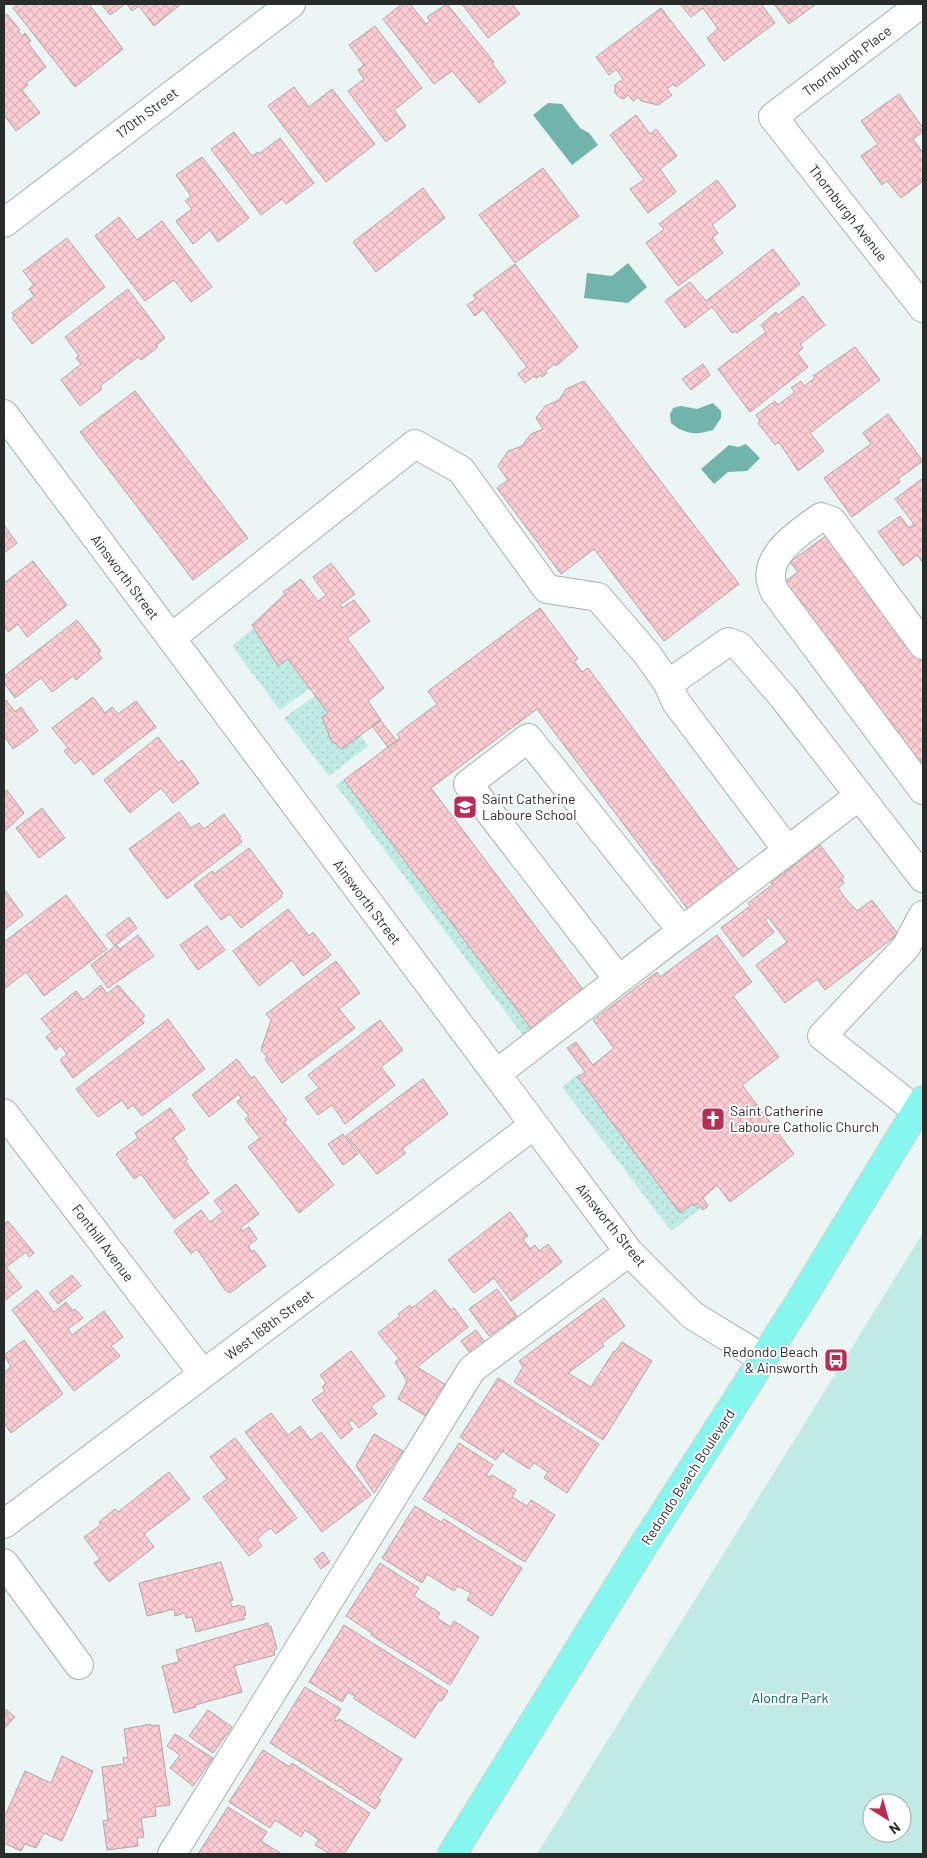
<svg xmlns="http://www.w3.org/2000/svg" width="927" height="1858" viewBox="0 0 927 1858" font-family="Barlow,sans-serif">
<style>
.grass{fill:url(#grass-dots)}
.green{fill:#c0eae4;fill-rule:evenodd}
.water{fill:#71b4ac}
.building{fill:url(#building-cross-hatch);stroke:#b0a7a8}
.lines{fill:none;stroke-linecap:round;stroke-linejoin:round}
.minor-casing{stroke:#a8b1b0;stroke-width:30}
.major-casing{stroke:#d0d1d0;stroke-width:30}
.minor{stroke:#fff;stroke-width:28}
.major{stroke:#85f7ee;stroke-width:28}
.labels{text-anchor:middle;stroke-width:4;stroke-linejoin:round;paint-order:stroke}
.street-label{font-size:14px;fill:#282c2b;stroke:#fff}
.poi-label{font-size:14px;fill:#282c2b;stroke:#fff;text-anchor:start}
.park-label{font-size:14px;fill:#00645d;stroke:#fff}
</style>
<defs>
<pattern id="grass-dots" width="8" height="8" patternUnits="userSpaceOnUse" patternTransform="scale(1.25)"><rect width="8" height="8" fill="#c0eae4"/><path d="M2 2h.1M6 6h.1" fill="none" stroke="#a5c9c4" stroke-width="1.8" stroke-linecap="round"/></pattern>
<pattern id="building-cross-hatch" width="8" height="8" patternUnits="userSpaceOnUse" patternTransform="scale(1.25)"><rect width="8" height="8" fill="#feced4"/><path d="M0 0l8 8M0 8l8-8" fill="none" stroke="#dab1b6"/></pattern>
</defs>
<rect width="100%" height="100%" fill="#ebf5f3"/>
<path class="grass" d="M260,623L310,688L280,710L232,646Z
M327,687L368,746L329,776L284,718Z
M353,774L547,1034L531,1046L336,785Z
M579,1073L681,1207L695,1195L704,1206L671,1231L562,1087Z"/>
<path class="green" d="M923,1233V1854H537ZM872,1803H902V1833H872Z"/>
<path class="water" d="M548,103L562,104L580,128L589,133L598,145L572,165L533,115Z
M628,263L647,287L628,303L584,298L587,273L612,276Z
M713,403L721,411V418L713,430C697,435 685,435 671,423L670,414L673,408L681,406L697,409Z
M746,444L760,458L747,471L728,472L714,484L701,469L729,445L738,447Z"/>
<path class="building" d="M18,4H89L123,49L75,87L13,8Z
M101,4H125L110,15Z
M127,4H179L180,5L154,26L139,6L132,11Z
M402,4H410L426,24L430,21L427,17L447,4L494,62L492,63L506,82L479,103L452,71L434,84L383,19Z
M462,4H512L520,14L488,38Z
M680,4H761L775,23L724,61L707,38L718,29L703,8L691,17Z
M774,4H816L789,24Z
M661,8L705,65L676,87L673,84L667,89L672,95L658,105L641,101L638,97L633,101L628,95L624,99L619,97L615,93V85L623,79L616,69L609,75L596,57Z
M7,14L20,30L18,31L22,36L25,33L31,41L28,43L46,67L26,83L28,85L22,90L40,113L16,131L4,115V16Z
M375,26L422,88L394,110L406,126L386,142L348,91L364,79L358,70L364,65L349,45Z
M294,87L309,107L332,89L375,144L326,182L268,106Z
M899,94L923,128V132L913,139L923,153V181L901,198L887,181L882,185L861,156L878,144L861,121Z
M636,115L650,134L656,129L677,156L660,169L676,192L648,213L630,189L644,180L610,135Z
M234,132L252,156L258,152L259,154L280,138L314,183L286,204L282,199L261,215L211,149Z
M202,157L249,218L218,242L210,230L193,244L176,221L192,209L185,201L191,196L176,175Z
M543,168L579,216L515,263L479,215Z
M717,180L736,206L712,225L718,233L712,238L723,253L678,286L646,243L664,229L659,224Z
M423,188L445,218L376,272L353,242Z
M119,217L137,240L162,221L212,287L191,302L174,280L145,301L95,236Z
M67,238L105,287L32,344L12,318L14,316L12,313L34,296L29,289L34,285L23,271Z
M773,249L800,284L737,333L735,331L732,333L712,307L685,328L665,301L690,282L706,301Z
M515,264L578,347L556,366L555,364L545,371L547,373L542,377L541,375L536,378L534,376L525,383L518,374L527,367L483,309L475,316L467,305L476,299L473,295Z
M128,289L165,338L156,345L158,347L141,360L138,357L100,386L102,389L80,406L61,380L81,364L76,358L79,356L65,337Z
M803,296L825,325L800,344L803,348L797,353L808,367L750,412L718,369L766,332L761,325L776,312L778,315Z
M855,347L880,380L810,433L824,451L798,471L779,442L775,445L758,423L760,421L756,415L775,401L778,405L795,392L791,388L801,381L804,386L815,378L813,376Z
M703,364L710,375L691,390L682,379Z
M584,381L739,584L664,641L594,549L561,574L497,488L508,480L498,466L508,451L522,446L531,434L543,429L536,418L545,406L559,400L566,389Z
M135,391L248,538L193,580L80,432Z
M888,414L923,461L898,479L900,482L852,517L824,478L871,444L863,433Z
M923,478V563L917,555L903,566L878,532L900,516L909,528L914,524L895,499Z
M4,525L17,543L4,553Z
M831,532L923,655V788L775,589L798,572L790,562Z
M33,561L67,605L27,637L18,624L8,632L4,626V583Z
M331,563L355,594L340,605L342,608L354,600L370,621L347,638L384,688L368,701L381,720L342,749L331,740L322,717L328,713L288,659L278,666L252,625L285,594L283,592L301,579L318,601L326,595L313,577Z
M540,608L578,659L574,661L582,672L588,668L740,872L689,911L537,709L431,788L588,996L536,1035L344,780L400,738L397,734L437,704L428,691Z
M77,620L101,651L98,653L102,658L76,680L73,676L52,692L41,678L15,698L4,683V676Z
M93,697L105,713L112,707L118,714L136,701L156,727L93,775L81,759L75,764L64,751L68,748L52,728Z
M6,700L15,712L21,707L38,731L13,749L4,736V702Z
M380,720L397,741L388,747L372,726Z
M158,737L178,763L182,760L199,783L173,803L161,788L130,813L104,780Z
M7,790L24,813L4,832V792Z
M42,808L65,838L39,858L16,828Z
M179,812L191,828L199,823L204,829L224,814L241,837L239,838L242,842L167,899L129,849Z
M820,845L844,877L841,879L844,883L838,888L845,898L857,911L872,900L898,934L825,990L817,979L785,1003L756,965L787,942L768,917L765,920L774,932L743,957L721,928L750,906L748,903L773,884L771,883Z
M249,848L283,893L281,895L282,897L241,928L230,914L221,920L194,885L212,871L214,874Z
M4,889L23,915L4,930Z
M66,895L107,949L44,996L26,972L4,989V942Z
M288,909L309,936L313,932L331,955L303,976L292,960L259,986L233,951Z
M129,917L137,928L115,946L106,935Z
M207,926L225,950L198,970L180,945Z
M138,935L154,956L108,988L91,965L116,945L120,949Z
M717,935L752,982L733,996L779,1057L742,1085L794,1154L730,1202L717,1185L703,1198L708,1206L703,1210L698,1204L694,1206L692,1204L680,1213L578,1077L585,1072L567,1048L576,1042L593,1065L614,1048L593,1020L657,972L660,977Z
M336,961L360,993L339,1009L355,1028L282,1083L265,1059L267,1057L261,1050L271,1020L266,1014Z
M101,985L107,994L118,985L145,1016L141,1019L144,1023L73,1078L60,1060L67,1054L60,1045L56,1050L46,1037L52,1032L41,1019L76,991L83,1000Z
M168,1019L205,1069L142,1116L133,1105L128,1109L122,1100L98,1117L76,1089Z
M380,1020L403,1050L381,1067L395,1085L345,1124L332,1105L318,1115L305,1098L319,1088L308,1075Z
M237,1059L251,1078L254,1076L287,1120L284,1122L334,1185L299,1213L248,1147L260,1138L245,1119L249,1116L237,1102L241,1098L239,1094L209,1117L192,1095Z
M423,1079L448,1114L402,1149L406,1153L377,1174L346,1136Z
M170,1108L185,1129L173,1138L188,1159L185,1161L209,1193L174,1219L141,1174L134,1179L116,1154L138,1138L135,1133Z
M343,1134L358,1154L343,1165L328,1144Z
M236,1184L259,1214L240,1228L243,1231L249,1227L257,1239L248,1246L252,1252L254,1250L266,1266L230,1293L225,1290L197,1249L191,1254L174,1231L201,1210L210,1222L223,1212L214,1201Z
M510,1212L528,1236L523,1239L530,1249L535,1245L539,1251L548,1244L562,1262L511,1301L494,1278L474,1293L448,1260Z
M8,1221L34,1253L29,1257L26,1252L6,1267L22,1287L4,1301V1224Z
M72,1275L81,1286L58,1304L49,1293Z
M497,1289L517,1316L489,1336L469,1309Z
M37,1290L54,1312L66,1302L73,1311L75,1309L83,1318L68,1329L72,1335L104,1311L123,1337L111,1346L120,1356L74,1391L12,1310Z
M435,1290L451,1310L454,1308L468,1327L417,1367L446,1385L426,1416L398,1399L407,1381L395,1362L399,1359L378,1333L400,1316L398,1314L410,1305L412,1308Z
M604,1298L625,1326L602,1343L604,1346L568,1373L591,1387L614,1351L615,1352L622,1342L652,1361L603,1440L514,1382L523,1367L519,1361Z
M476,1330L485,1342L470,1353L461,1341Z
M24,1340L63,1394L11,1433L4,1423V1372L11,1367L4,1355Z
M351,1351L385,1396L371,1406L377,1414L359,1428L352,1420L348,1423L353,1429L341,1439L312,1400L325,1391L322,1387L326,1383L320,1375Z
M498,1378L599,1444L567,1493L544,1478L548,1472L534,1463L529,1469L503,1452L504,1449L496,1460L460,1437Z
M271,1413L288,1435L300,1426L311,1440L321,1432L371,1495L322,1532L245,1432Z
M374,1434L403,1451L374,1493L356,1466Z
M235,1438L297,1518L276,1534L271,1528L266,1531L257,1539L262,1546L249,1556L203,1497L227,1479L210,1457Z
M459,1443L493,1465L486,1475L490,1477L492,1475L516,1490L512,1497L527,1506L531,1500L555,1515L525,1562L423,1499Z
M169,1472L190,1499L144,1534L154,1547L109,1582L94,1563L100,1559L84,1537L101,1525L99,1522L115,1509L118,1512Z
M415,1506L441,1522L444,1519L522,1568L492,1616L467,1600L471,1593L458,1586L454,1591L427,1574L422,1583L382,1558Z
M323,1552L330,1562L321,1569L314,1559Z
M221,1562L233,1600L230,1601L232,1607L240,1605L241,1607L244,1606L246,1615L243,1616L245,1619L196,1632L192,1617L186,1618L185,1613L175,1616L174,1609L147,1616L139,1583Z
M380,1563L419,1588L414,1596L440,1613L437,1618L451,1627L454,1621L479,1637L450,1685L371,1635L372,1633L346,1616Z
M268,1623V1626H271L277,1649L274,1650L275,1655L234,1666L242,1692L195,1705L196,1707L174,1713L162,1666L179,1662L176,1650Z
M344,1625L448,1691L442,1701L439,1700L415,1738L353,1698L355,1696L348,1692L342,1702L309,1682Z
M305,1687L341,1709L334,1720L337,1721L339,1719L402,1759L378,1798L381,1800L375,1809L270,1743Z
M4,1708L15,1717L4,1729Z
M208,1710L232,1727L213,1753L189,1736Z
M151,1724L150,1726L159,1725L170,1805L155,1807L156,1816L141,1818L144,1837L137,1838L138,1846L107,1850L103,1821L108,1820L102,1767L124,1764L123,1758L128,1757L124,1729Z
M175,1734L213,1758L193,1786L170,1768L180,1755L167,1746Z
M263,1750L290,1767L292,1763L370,1813L344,1854H330L315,1845L319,1840L305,1830L301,1837L275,1820L270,1828L229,1802Z
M62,1756L93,1771L62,1841L44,1833L36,1848L25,1844L21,1851L4,1843V1818L25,1771L51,1783Z
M228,1807L267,1832L261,1841L282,1854H198Z"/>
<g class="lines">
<g class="minor-casing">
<path id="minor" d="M921,4L773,117L923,308
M4,223L291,4
M4,414L629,1252L692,1315L762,1358
M171,638L415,444L461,470L547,589L598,597L647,654L668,684
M923,645L832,521L821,517C799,533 757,558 775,592L923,790
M788,851L676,702L668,684L728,642L739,646L783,697L923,878
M618,979L468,784L528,738L682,931L859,796
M496,1074L682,931
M917,1111L822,1036L906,947L923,915
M4,1113L203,1374
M4,1524L534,1125
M4,1563L79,1665
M172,1854L472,1369L629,1252"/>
</g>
<g class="major-casing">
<path id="major" d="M452,1854L640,1551L799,1303L923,1100"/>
</g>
<use href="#minor" class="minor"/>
<use href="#major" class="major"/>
</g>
<defs>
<g id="school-square" transform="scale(1.25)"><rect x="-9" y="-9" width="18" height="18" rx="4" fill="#bb2b54" stroke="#fff"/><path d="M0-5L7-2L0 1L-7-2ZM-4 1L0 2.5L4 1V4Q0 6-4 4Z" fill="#fff"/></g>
<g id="church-square" transform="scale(1.25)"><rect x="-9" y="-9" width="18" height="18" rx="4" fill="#bb2b54" stroke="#fff"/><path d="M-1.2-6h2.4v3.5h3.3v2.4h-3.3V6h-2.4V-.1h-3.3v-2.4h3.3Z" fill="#fff"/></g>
<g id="bus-square" transform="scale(1.25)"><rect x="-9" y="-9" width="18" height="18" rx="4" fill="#bb2b54" stroke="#fff"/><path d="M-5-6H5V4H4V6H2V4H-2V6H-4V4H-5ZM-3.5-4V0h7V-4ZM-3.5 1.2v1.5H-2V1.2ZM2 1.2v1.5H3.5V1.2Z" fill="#fff"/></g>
</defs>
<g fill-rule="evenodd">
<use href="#school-square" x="465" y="807"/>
<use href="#church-square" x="713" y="1119"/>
<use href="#bus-square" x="836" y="1360"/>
</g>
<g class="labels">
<g class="street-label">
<text transform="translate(847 61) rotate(-37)" y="5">Thornburgh Place</text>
<text transform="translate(147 113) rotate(-37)" y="5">170th Street</text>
<text transform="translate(848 213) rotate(52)" y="5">Thornburgh Avenue</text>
<text transform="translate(125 577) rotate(53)" y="5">Ainsworth Street</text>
<text transform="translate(367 902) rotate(53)" y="5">Ainsworth Street</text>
<text transform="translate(611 1225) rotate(51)" y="5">Ainsworth Street</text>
<text transform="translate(103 1243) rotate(53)" y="5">Fonthill Avenue</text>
<text transform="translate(269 1325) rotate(-37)" y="5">West 168th Street</text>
<text transform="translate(688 1477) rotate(-57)" y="5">Redondo Beach Boulevard</text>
</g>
<g class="poi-label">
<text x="482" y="804">Saint Catherine<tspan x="482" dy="16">Laboure School</tspan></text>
<text x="730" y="1116">Saint Catherine<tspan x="730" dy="16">Laboure Catholic Church</tspan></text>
<text x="818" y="1357" text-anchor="end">Redondo Beach<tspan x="818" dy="16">&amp; Ainsworth</tspan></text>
</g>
<g class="park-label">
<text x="790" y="1703">Alondra Park</text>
</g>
</g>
<rect width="927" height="1858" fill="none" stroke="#282c2b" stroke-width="10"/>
<g transform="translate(887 1818) rotate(143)"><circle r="24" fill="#ffffff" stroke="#a9abaa"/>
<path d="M0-4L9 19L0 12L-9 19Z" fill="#bb2b54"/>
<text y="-8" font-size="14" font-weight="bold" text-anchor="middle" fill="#282c2b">N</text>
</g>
</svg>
